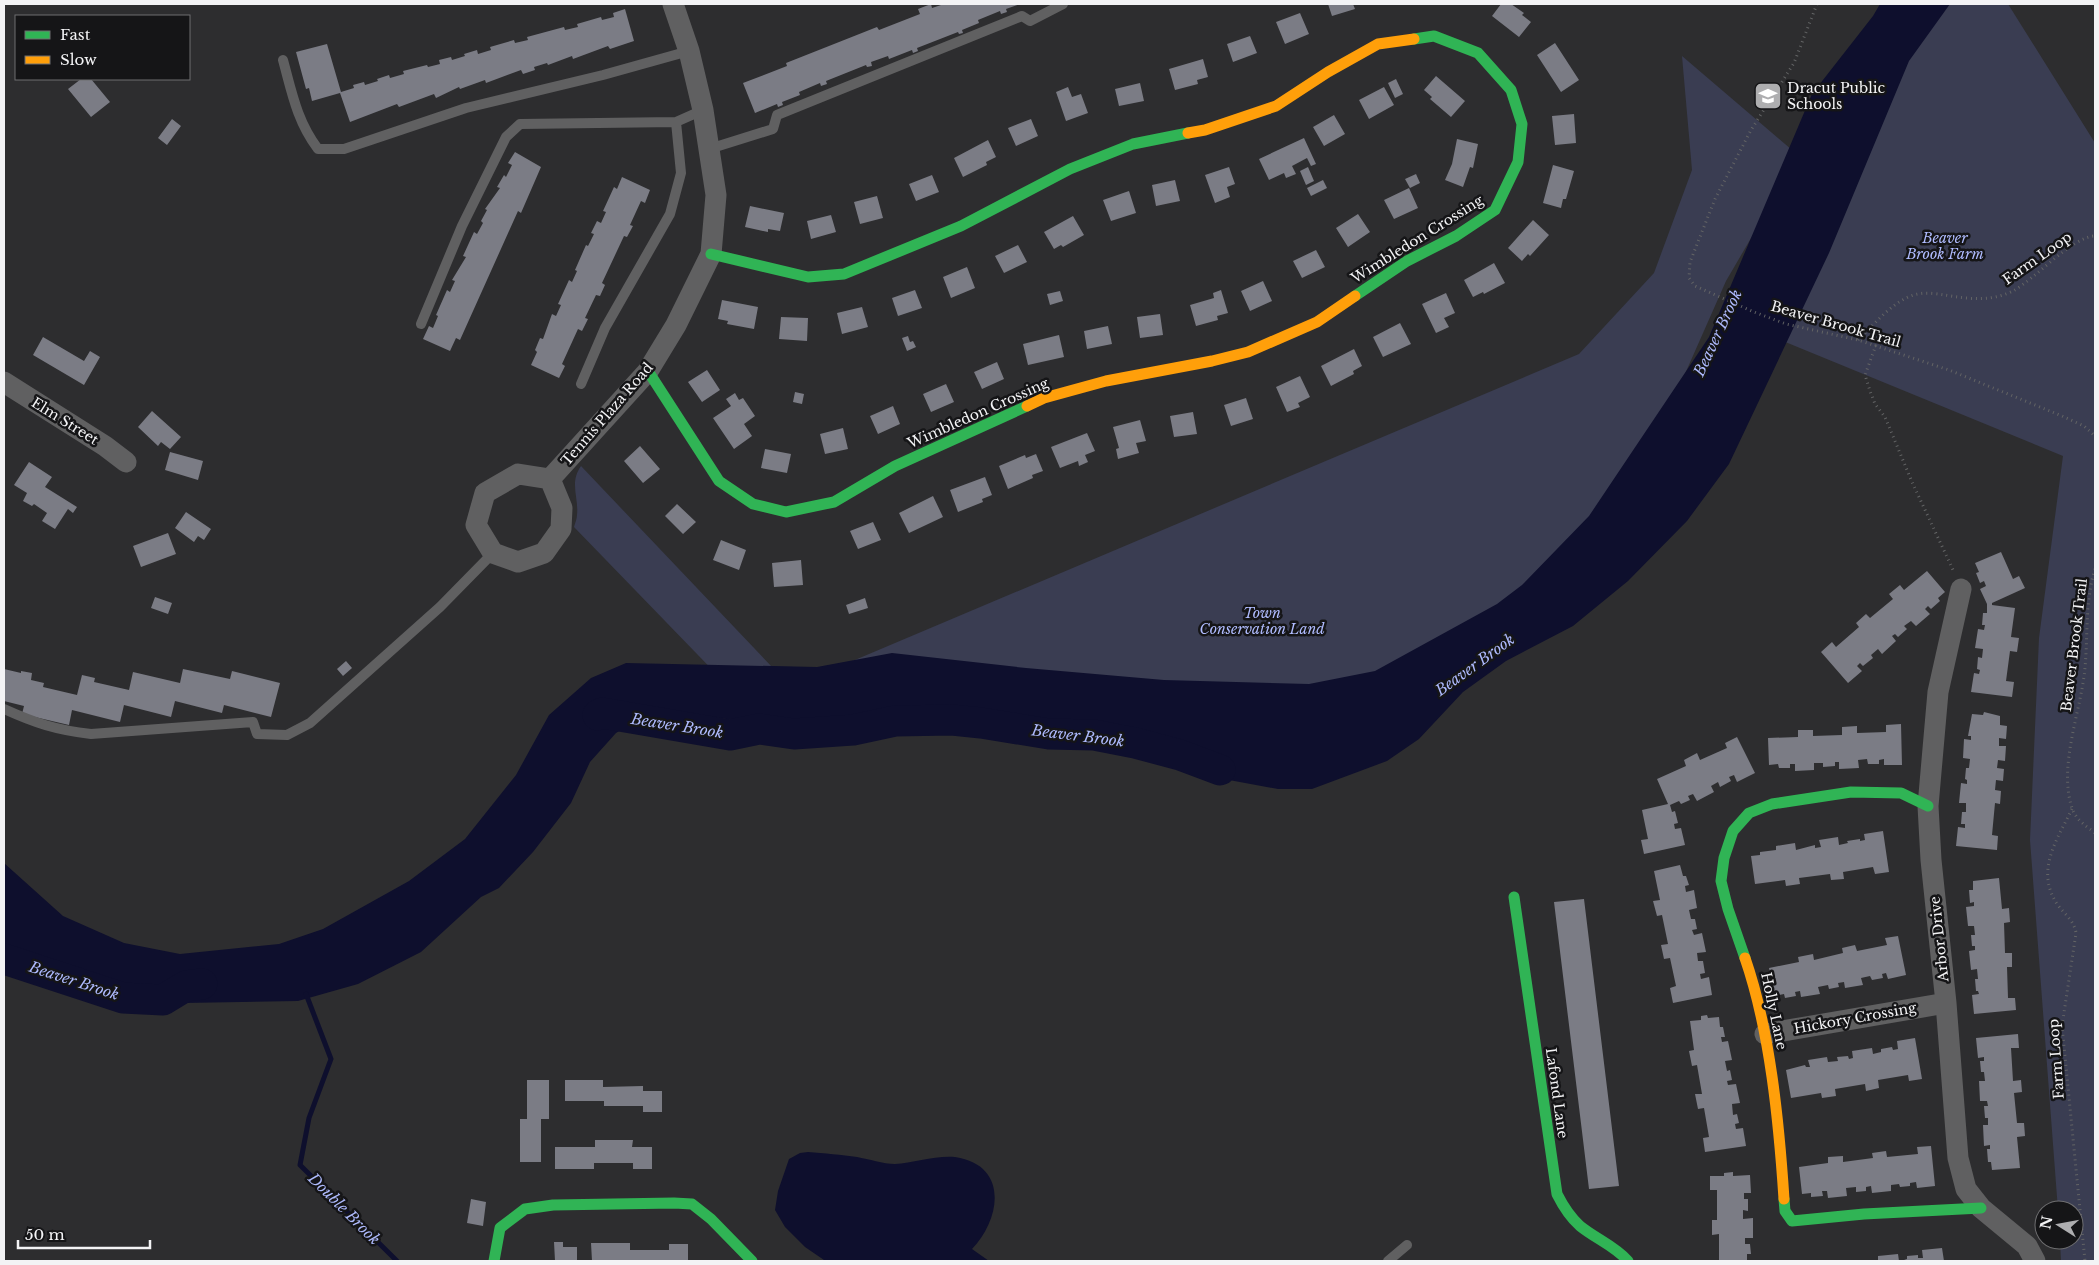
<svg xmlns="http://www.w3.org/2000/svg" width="2099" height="1265" viewBox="0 0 2099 1265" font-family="'Libre Baskerville',serif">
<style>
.green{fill:#3a3d52}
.water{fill:#0e0f2d}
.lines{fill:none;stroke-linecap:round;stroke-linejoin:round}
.stream{stroke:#0e0f2d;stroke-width:5}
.river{stroke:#0e0f2d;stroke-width:31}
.building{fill:#7b7c85}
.path{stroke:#636465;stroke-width:3;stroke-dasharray:1 4;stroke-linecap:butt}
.lane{stroke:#606061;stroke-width:10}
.street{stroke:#606061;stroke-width:21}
.fast{stroke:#30b455;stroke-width:11}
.slow{stroke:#ff9f0a;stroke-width:11}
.labels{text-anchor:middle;stroke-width:5;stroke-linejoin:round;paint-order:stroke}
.poi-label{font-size:14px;fill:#f3f3f5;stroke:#151517;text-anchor:start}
.park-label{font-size:14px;font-style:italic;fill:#b0bcff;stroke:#151517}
.street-label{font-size:14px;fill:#f3f3f5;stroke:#151517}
.water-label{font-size:15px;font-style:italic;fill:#aebafd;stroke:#151517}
</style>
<rect width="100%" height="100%" fill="#2d2d2f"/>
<path class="green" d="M1901,4H2008L2095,143V1261H2061L2060,1240H2074V1210H2058L2030,840L2039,638L2063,456L1729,319Z
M1682,56L1799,156L1726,281L1631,496L1502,628L1292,746L1056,700L758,717L574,527C575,523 577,519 577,515C579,497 569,483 581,466L791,687L1579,354L1654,273L1692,170Z"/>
<path class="water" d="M1880,4H1950L1909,61L1829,253L1729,464L1687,521L1628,581L1573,626L1506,661L1463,692L1419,739L1387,761L1312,789H1278L1229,780L1189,762L1172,748L1117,725L1035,718L1011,722L995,719L894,728L741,721L684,713L645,716L616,733L590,762L571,803L533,852L499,888L481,897L421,952L358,984L298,1001L184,1003L147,998L4,959V863L63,916L124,943L180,954L279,944L323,929L409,881L465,839L516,775L549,715L591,678L626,663L817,667L892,653L1026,668L1164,680L1309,684L1375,671L1497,604L1522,585L1589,516L1709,337L1812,94L1873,16Z
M808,1152C824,1153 842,1155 857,1157C869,1159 883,1164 895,1164C913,1163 937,1155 955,1157C1009,1165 1001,1219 972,1249L989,1261L824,1260L805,1247L785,1227L775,1210L778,1191L789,1159L800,1153Z"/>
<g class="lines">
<path class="stream" d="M306,994L331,1059L309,1118L300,1165L397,1261"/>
<path class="river" d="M598,715L602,713L730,735L759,729L794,734L853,730L895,721L952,720L981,723L1049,734L1094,735L1135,743L1180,755L1220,770
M4,959L123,998L163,1000L186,986L202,984"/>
</g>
<path class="building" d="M931,4L932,8L944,4H1020L1006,9L1007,12L1001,14L1000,11L978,20L979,23L962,30L963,33L959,34L958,32L917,48L918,51L913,53L912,50L889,59L888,56L871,62L872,66L867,67L866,65L826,81L827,84L821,86L820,83L799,92L800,95L782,102L783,105L778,107L777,104L755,113L743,83L787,66L786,63L877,27L879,30L920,14L918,9Z
M1328,4H1353L1355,9L1332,16Z
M1501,4H1511L1524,13L1522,15L1531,22L1519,37L1492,16Z
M625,9L634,41L610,49L608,46L573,59L572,56L548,65L547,63L534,67L535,70L523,74L521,70L486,83L485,80L460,89L459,87L436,98L434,94L399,107L397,104L350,122L340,93L312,101L309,88L306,89L296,52L327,44L341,92L354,88L353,85L364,82L365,85L378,81L377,79L389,75L390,78L404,74L403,71L427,65L428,67L440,64L439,60L451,57L452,60L465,56L464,54L477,50L478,54L491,50L490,47L514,40L515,43L528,40L527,37L564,27L565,30L578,27L577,24L601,17L602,20L614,17L613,13Z
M1300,13L1309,34L1285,44L1276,22Z
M1250,36L1257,53L1233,62L1227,44Z
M1555,43L1579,80L1561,92L1537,55Z
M1203,59L1208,77L1197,80L1198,84L1175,90L1169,69Z
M1436,76L1465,101L1451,117L1430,99L1432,97L1424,90Z
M81,79H91L110,102L91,117L68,89Z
M1396,79L1403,94L1395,98L1388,83Z
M1140,83L1144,101L1119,106L1115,89Z
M1068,87L1072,97L1081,94L1088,113L1066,121L1056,92Z
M1384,87L1394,105L1369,119L1359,100Z
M1574,114L1576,143L1555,145L1552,116Z
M1334,115L1345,134L1324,146L1313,127Z
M172,119L181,126L167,145L158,138Z
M1031,119L1038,136L1016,146L1008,128Z
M1304,138L1316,164L1311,166L1307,158L1292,166L1296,174L1286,178L1284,173L1269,180L1259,159Z
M1457,139L1478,144L1473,168L1470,167L1463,187L1445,180L1452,164Z
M988,140L996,157L986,162L987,165L963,177L954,158Z
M515,152L541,167L521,213L518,211L460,340L456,338L450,351L423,339L429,326L433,328L438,316L436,315L447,290L450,292L455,281L452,280L466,257L463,256L474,232L477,234L483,223L481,221L487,210L485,209L500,188L497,187L504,175L506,177L512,165L508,163Z
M1553,165L1574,171L1566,199H1563L1561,208L1543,203Z
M1229,167L1235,184L1227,187L1230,197L1215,203L1205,175Z
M1308,167L1314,181L1306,185L1300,171Z
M1416,174L1420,183L1410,188L1405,179Z
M932,175L939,192L916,201L909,184Z
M622,177L650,190L645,203L641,201L630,225L633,226L627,237L624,236L602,283L605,285L600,296L596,295L585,318L588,319L582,331L578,329L562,364L565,366L559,378L531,365L537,352L535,350L540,338L543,339L552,314L556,316L561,305L558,304L569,280L572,282L577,271L575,270L586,245L588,246L594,234L591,233L597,221L601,223L606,212L603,211L614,187L617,189Z
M1175,180L1180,201L1156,206L1152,185Z
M1323,180L1327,188L1311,196L1307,188Z
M1409,188L1418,208L1394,219L1384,200Z
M1129,191L1136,213L1111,221L1103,200Z
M877,196L883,218L860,224L854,202Z
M750,206L784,213L780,231L768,229V232L745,227Z
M1358,214L1370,232L1348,247L1336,228Z
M831,215L836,232L811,239L807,221Z
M1073,216L1084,235L1063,247L1061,245L1054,249L1044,232Z
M1533,220L1549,235L1530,256L1528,254L1522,261L1508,248Z
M1018,245L1027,262L1004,273L995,256Z
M1316,250L1325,267L1302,278L1293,261Z
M1494,263L1505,283L1484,294L1483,292L1473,297L1464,280Z
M967,267L975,288L951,298L943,277Z
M1263,281L1272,301L1250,311L1241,291Z
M915,290L922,308L898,316L892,298Z
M1221,290L1228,313L1217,316L1218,320L1196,326L1190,305L1214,298L1213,293Z
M1060,291L1063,301L1050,305L1047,294Z
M1446,293L1455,313L1444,318L1449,327L1436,333L1422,304Z
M722,300L758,307L754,329L727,324L728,321L718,319Z
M862,307L868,327L842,334L837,313Z
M1160,314L1163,335L1140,338L1137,317Z
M781,317L808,318L807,341L779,339Z
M1400,323L1411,344L1383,357L1373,337Z
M1108,326L1112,344L1087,349L1084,331Z
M1059,335L1064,357L1028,365L1023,344Z
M908,336L910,342L913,341L916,347L907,351L902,338Z
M43,337L84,361L90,351L100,357L84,385L33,355Z
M1354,349L1362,366L1353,371L1354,374L1331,386L1321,366Z
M997,362L1004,379L982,389L974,372Z
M707,370L720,390L702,402L688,382Z
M1300,376L1310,397L1298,403L1300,407L1287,412L1276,387Z
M946,384L954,402L931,412L923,394Z
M795,392L804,394L802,404L793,402Z
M735,393L739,400L743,398L755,416L744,424L752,436L734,449L713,418L731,406L726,399Z
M1246,398L1253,419L1231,426L1224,405Z
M893,406L900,424L878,434L870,416Z
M152,411L181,437L170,449L161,442L158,446L138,427Z
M1193,412L1197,434L1174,437L1170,416Z
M1140,420L1146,441L1136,443L1139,453L1118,459L1116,449L1119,448L1113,427Z
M843,428L848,449L825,454L820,434Z
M1087,433L1095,451L1085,455L1088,462L1079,466L1078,461L1060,468L1051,447Z
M640,446L660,469L643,483L624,461Z
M765,449L791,454L787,473L761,468Z
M170,452L203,461L198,480L165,470Z
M1036,454L1043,471L1032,475L1033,478L1008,489L999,466L1025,455L1026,458Z
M29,462L52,477L45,487L77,507L73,513L68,509L55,529L42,521L47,513L34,504L32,506L23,501L27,493L14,485Z
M985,477L992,495L982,499L983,502L958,512L950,490Z
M933,496L943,517L909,533L899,513Z
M677,504L696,522L683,534L665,516Z
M186,512L211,529L204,540L198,536L194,542L175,528Z
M873,522L881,540L858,549L850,531Z
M168,533L176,554L141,567L133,546Z
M721,540L746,550L739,570L713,560Z
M2001,552L2013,579L2019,576L2025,588L1992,603V605L2015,608L2011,637L2019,638L2017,652L2010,651L2006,681L2014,682L2012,697L1971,692L1974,673L1979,674L1980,670L1977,669L1978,657L1982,658L1983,649L1975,648L1978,629L1984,630L1985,625H1982L1983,613H1987V604L1980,589L1986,586L1984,581L1980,583L1976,573L1979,572L1975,563Z
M801,560L803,585L774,587L772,563Z
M1927,571L1945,592L1938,598L1940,601L1931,609L1928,606L1925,609L1930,614L1916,626L1911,621L1904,626L1907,629L1898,637L1895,634L1892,636L1896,641L1882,654L1878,649L1871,655L1873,658L1863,666L1860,663L1857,666L1862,671L1848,683L1821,652L1832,642L1836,647L1859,627L1856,623L1866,614L1870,618L1893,599L1889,594L1900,585L1904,590Z
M155,597L172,603L168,614L151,608Z
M865,598L868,608L849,614L846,605Z
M346,661L352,668L343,676L337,669Z
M4,669L21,673V671L32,673L31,680L44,683L43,687L77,695L82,675L95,678L94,682L129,690L133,672L180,683L183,669L230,679L232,671L280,683L271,717L224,705L222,713L175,701L171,717L124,705L120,722L72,710L69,725L22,714L24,706L4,701Z
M1984,712L2000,716V725L2007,726L2006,739L1999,738V746H2006L2005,761L1998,760L1997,768L2004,769L2003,781L1996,780L1995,790L2001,791L2000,804L1995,803L1992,835L1998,836L1997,850L1956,846L1958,827L1965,828V824H1961L1962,812H1966V803H1959L1961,783L1967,784V780L1965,779L1966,768H1969L1970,759L1963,758L1964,739L1971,740V736H1968L1972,714L1983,715Z
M1901,724L1902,765H1884V759L1879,760V764H1868L1867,759L1858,760L1859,768L1839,769V762H1835V766L1823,767V763H1814V770L1795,771V764H1790V768H1779L1778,764L1769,765L1768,738L1798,737V730H1813V736L1842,735V727L1857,726V733L1886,732V725Z
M1737,737L1755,773L1737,782L1734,775L1729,777L1731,781L1720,787L1718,782L1711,786L1714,792L1697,801L1693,794L1688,796L1690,800L1681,804L1679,801L1670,805L1672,812L1675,811L1678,823L1674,824L1675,829L1681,828L1685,845L1644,854L1641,840L1648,839L1642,810L1668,804L1657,779L1686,766L1684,760L1697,753L1700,760L1727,748L1725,743Z
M1883,831L1889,872L1875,874L1873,867L1843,872L1844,879L1831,880L1830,874L1799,878L1800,884L1786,886L1785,880L1755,884L1751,856L1760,855V852L1776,850V846L1795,843L1796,850L1815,845V848L1821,847L1819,840L1838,837L1839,845L1848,843L1847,841L1860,839V841L1865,840L1864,834Z
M1680,865L1683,876H1686L1689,885L1685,886L1686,892L1694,890L1697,908L1689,910L1691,919H1695L1697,929L1692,930L1694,935L1702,933L1706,952L1697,953L1698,961H1703L1705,973L1700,974L1701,979L1709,977L1712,995L1673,1003L1670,988L1676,986L1670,958L1664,959L1661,945L1668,944L1662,915L1657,916L1653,901L1660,900L1654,871Z
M1999,878L2002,909L2009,908L2010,922L2004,923L2005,953H2012V967H2007L2008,998H2015L2016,1010L1974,1014L1972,995L1979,994L1978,991H1976L1975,979H1978L1977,969L1971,970L1969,951L1975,950V946H1972L1971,935H1975L1974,926H1968L1966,907L1974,906V902L1970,903L1969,890H1973V881Z
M1584,899L1619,1186L1589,1189L1554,902Z
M1898,936L1906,975L1888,979L1886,973L1882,974L1883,978L1872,980L1870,976L1861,978L1863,985L1845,988L1844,982L1838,983L1839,987L1829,989L1828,985L1818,987L1820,994L1801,997L1800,991L1795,992L1796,996L1785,998L1784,994L1775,996L1769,968L1799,962L1798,957L1813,954L1814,960L1843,953L1842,948L1855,945L1857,951L1887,945L1885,938Z
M1707,1015L1708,1018L1719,1017L1720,1027H1723L1725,1037H1721L1722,1042L1728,1041L1732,1060L1725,1061L1727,1071L1730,1070L1732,1080L1727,1081L1728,1085L1736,1084L1740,1103L1732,1104L1733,1115L1737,1114L1739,1123L1735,1124L1736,1129L1743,1128L1746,1146L1705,1152L1703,1138L1709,1137L1704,1108L1698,1109L1695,1094H1702L1697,1065L1692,1066L1689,1051L1694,1050L1690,1021L1701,1020V1016Z
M2018,1034L2019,1048H2011L2013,1081L2021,1080L2022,1092L2014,1093L2017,1123H2024L2025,1136L2017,1137L2020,1168L1992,1170L1991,1162H1988L1987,1149H1990V1145L1984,1146L1983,1125H1988V1118H1985L1984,1106H1988L1987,1101H1980L1979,1081H1985L1984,1072H1981L1980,1061H1984V1057L1978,1058L1976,1038Z
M1915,1038L1922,1079L1909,1081L1908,1075L1878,1080L1879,1088L1866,1091L1865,1084L1835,1089L1836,1096L1822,1098L1821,1093L1791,1098L1786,1070L1805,1065L1806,1067H1810L1808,1060L1827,1057L1828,1062L1838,1061L1837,1057L1848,1056L1849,1059L1853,1058L1852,1051L1872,1048L1873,1054L1881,1052V1049L1892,1047L1893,1050L1898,1049L1897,1041Z
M527,1080H549V1119H541V1162H520V1119H527Z
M565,1080H603V1087L643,1086V1091H662V1112H643V1106H604V1101H565Z
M595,1140H633L632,1147H652V1169H633V1163H594V1169H555V1147H595Z
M1931,1146L1935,1186L1917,1188L1916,1182L1910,1183V1186L1900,1187L1899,1184L1891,1185V1191L1872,1193L1871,1186L1866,1187V1191L1856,1192V1187L1846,1188L1847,1196L1828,1198L1827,1191H1822L1823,1196L1811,1197V1193L1802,1194L1799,1167L1828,1163V1157L1843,1156V1162L1873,1158L1872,1153L1886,1151L1887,1157L1918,1154L1917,1147Z
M1733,1172V1176L1750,1175L1751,1193H1744V1199H1748V1211L1743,1210V1219L1753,1218V1238H1745V1244H1750L1751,1254H1747V1261H1719V1234L1712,1235V1220H1717V1190H1710V1176H1724V1173Z
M471,1199L486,1202L483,1226L467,1223Z
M554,1242H563V1247H577V1261H555Z
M591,1243H630V1250H669V1244H688V1261H592Z
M1942,1248L1944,1261H1901L1907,1259V1256L1918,1255V1258H1923L1922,1250Z
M1898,1254L1899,1261H1878V1256Z"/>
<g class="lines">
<path class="path" d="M1817,4L1794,63L1751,130L1715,199L1690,262L1689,278L1695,286L1754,312L1786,324L1858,340L1949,370L2062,416L2084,426L2095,436
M1858,340C1875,324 1895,298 1918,294C1927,292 1937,294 1945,295C1969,299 1990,302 2013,291C2034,280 2073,236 2095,236
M1876,345L1865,375L1870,391L1875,404L1885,417L1912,482L1954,572
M2095,569C2085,601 2088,634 2085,668C2081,711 2058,766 2072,808C2076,820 2086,826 2095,833
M2072,809C2057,840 2035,870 2057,904C2064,914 2074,920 2076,933L2062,1026L2085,1261"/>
<path class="lane" d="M283,60C292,93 297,121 318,149H344L466,108L603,75L689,51
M709,149L773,129L777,115L1022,16L1030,21L1063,4
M421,324L462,226L506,137L520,124L676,122
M581,384L605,328L670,214L681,173L676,122L703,110
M4,709C35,723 56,730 91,734L253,722L257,734L287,735L310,723L440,607L493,553
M1388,1261L1407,1245"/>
<path class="street" d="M4,382L105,446L126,462
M518,474L550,479L562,508L561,529L544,553L518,562L493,553L476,525L485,493Z
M550,479L648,371L676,325L711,254L716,195L703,110L689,51L673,4
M1961,589L1938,692L1928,806L1931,860L1946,1003L1958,1158L1966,1189L1981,1208L2027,1246L2035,1261
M1765,1034L1946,1003"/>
<path class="fast" d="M711,254L808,277L844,274L961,226L1070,169L1133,144L1188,133
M1355,296L1407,261L1456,236L1495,210L1518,162L1522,124L1511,90L1478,53L1434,36L1414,39
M648,371L719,481L753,504L786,512L834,502L895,466L1027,406
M1514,897L1557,1194C1563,1206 1570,1217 1580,1226C1596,1239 1615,1246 1628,1261
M1745,958L1728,909L1721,881L1724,858L1733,831L1749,813L1772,804L1851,792L1901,793L1928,806
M1784,1199L1785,1211L1792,1221L1864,1214L1981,1208
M494,1261L500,1228L525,1209L553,1205L674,1203L692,1204L711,1219L752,1261"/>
<path class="slow" d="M1188,133L1205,130L1276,106L1328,72L1378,44L1414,39
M1027,406L1044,398L1106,381L1212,361L1248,352L1317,322L1355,296
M1745,958C1770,1030 1779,1122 1784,1199"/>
</g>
<defs>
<g id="school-square" transform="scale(1.4375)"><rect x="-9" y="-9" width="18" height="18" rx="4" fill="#aeaeb0" stroke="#151517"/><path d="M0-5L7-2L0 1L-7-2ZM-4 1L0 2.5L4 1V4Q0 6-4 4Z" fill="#fff"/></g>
</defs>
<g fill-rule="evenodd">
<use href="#school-square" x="1768" y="96"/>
</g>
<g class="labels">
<g class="poi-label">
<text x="1787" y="93">Dracut Public<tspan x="1787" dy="16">Schools</tspan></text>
</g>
<g class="park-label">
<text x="1945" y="243">Beaver<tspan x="1945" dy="16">Brook Farm</tspan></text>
<text x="1262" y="618">Town<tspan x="1262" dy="16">Conservation Land</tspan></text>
</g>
<g class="street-label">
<text transform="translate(1417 239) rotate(-32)" y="5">Wimbledon Crossing</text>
<text transform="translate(2037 258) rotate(-35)" y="5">Farm Loop</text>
<text transform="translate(1836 324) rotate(16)" y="5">Beaver Brook Trail</text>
<text transform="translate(978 413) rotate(-24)" y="5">Wimbledon Crossing</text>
<text transform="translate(607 414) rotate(-49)" y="5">Tennis Plaza Road</text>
<text transform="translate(65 421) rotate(32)" y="5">Elm Street</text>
<text transform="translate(2074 645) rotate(-83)" y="5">Beaver Brook Trail</text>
<text transform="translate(1939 939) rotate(-96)" y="5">Arbor Drive</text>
<text transform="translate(1774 1011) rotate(78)" y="5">Holly Lane</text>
<text transform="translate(1855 1018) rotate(-10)" y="5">Hickory Crossing</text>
<text transform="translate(2056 1059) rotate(-94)" y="5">Farm Loop</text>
<text transform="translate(1557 1093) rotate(82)" y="5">Lafond Lane</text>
</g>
<g class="water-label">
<text transform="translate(1718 333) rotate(-65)" y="5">Beaver Brook</text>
<text transform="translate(1475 665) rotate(-36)" y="5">Beaver Brook</text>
<text transform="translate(677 726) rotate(9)" y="5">Beaver Brook</text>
<text transform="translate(1078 736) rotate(7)" y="5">Beaver Brook</text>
<text transform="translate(74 981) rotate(18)" y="5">Beaver Brook</text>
<text transform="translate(344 1209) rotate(45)" y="5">Double Brook</text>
</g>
</g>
<rect width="2099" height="1265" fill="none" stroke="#f3f3f5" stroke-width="10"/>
<rect x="15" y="15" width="175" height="65" fill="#151517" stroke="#6e6e70"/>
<rect x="25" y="31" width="25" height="8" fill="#30b455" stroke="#6e6e70"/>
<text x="60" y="40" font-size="15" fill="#f3f3f5">Fast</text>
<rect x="25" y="56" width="25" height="8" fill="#ff9f0a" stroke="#6e6e70"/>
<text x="60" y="65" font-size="15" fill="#f3f3f5">Slow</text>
<g transform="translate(2059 1225) rotate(281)"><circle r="24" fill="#151517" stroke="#6e6e70"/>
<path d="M0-4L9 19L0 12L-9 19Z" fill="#aeaeb0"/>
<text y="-8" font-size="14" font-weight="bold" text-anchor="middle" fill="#f3f3f5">N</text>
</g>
<path d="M18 1240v8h132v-8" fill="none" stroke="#f3f3f5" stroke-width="2.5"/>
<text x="25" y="1240" font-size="15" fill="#f3f3f5" stroke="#151517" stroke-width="4" paint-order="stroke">50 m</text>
</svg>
